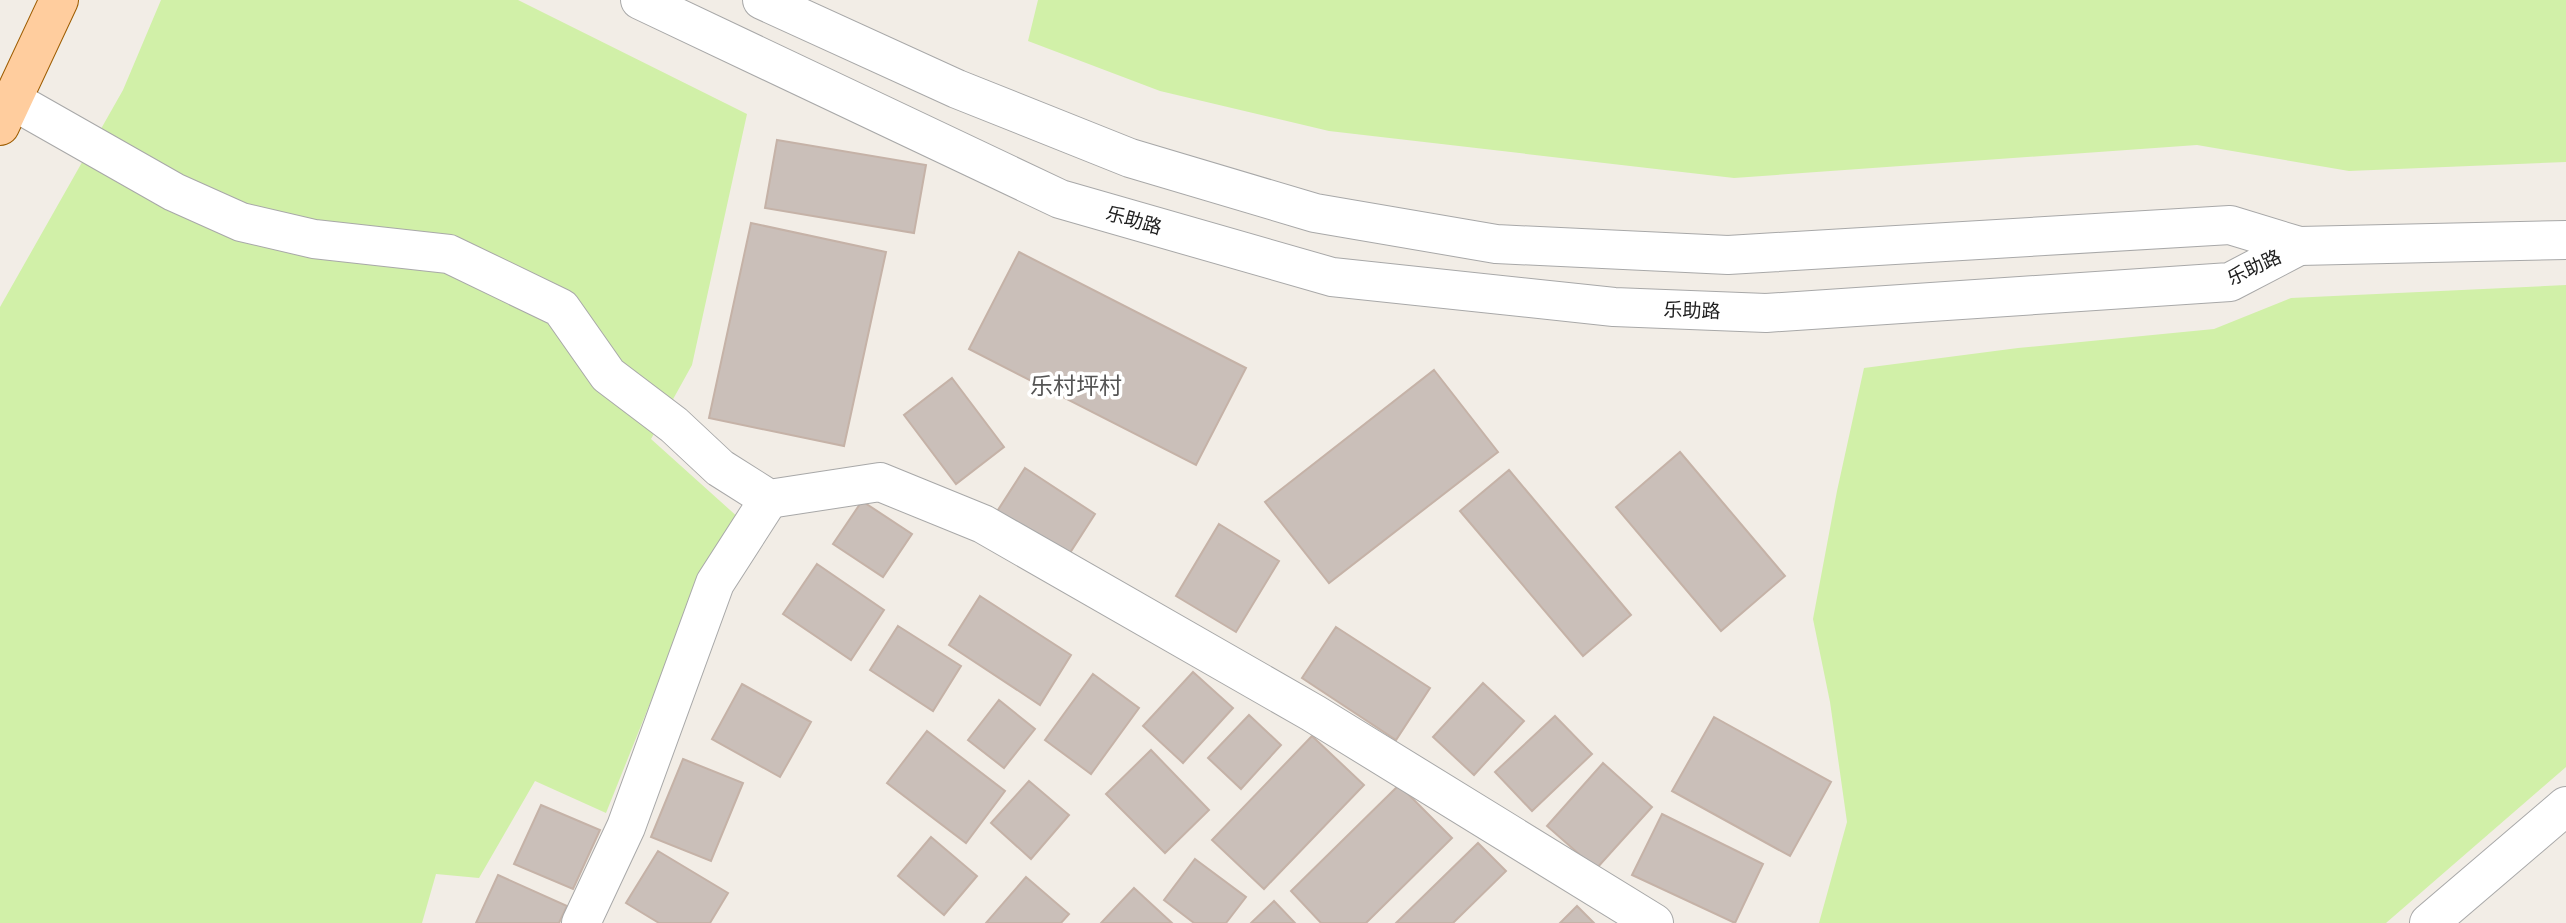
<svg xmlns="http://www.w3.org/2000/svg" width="2566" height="923" viewBox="0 0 2566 923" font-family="'Source Sans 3','Noto Sans SC',sans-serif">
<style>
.grass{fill:#d1f0a8}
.building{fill:#cabfb9;stroke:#c5b2a7;stroke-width:2}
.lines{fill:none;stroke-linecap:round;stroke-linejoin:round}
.minor-casing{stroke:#a8a8a8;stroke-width:40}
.tertiary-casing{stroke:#a8a8a8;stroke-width:40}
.primary-casing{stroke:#9d5c00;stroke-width:40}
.minor{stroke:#fff;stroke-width:38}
.tertiary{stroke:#fff;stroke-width:38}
.primary{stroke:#ffcd9e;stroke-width:38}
.labels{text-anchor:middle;stroke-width:7;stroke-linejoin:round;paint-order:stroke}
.street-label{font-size:19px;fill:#212121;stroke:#fff}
.quarter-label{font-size:23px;fill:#545454;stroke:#fff}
</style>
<rect width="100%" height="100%" fill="#f2ede6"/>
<path class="grass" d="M161,0H518L747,114L692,365L651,439L740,519L701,576L606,813L535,781L479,878L436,874L422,923H0V307L123,90Z
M1038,0H2566V162L2349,171L2197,145L1734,178L1329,131L1160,91L1028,41Z
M2566,285V767L2386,923H1819L1847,822L1830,702L1813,619L1837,491L1864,368L2018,348L2214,329L2291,298Z"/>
<path class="building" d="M777,140L926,165L914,233L765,208Z
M751,223L886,252L844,446L709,418Z
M1019,252L1246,368L1196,465L969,349Z
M1434,370L1498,452L1329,583L1265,502Z
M952,378L1004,447L956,484L904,415Z
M1680,452L1785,576L1721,631L1616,507Z
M1025,468L1095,514L1066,559L996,513Z
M1509,470L1631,615L1583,656L1460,511Z
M862,501L912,534L883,577L833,544Z
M1219,524L1279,561L1236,632L1176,596Z
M817,564L884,610L851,660L783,614Z
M980,596L1071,655L1040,705L949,645Z
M898,626L961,666L933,711L870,670Z
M1336,627L1430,688L1396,740L1302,678Z
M1193,672L1233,708L1183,763L1143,726Z
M1093,674L1139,708L1091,774L1045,740Z
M1483,683L1524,721L1474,775L1433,737Z
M742,684L811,722L780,777L712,739Z
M999,700L1035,729L1004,768L968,740Z
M1249,715L1281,745L1241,789L1208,758Z
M1555,716L1592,754L1532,811L1495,772Z
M1714,717L1831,782L1790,856L1672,791Z
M927,731L1005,791L966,843L887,783Z
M1312,736L1364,785L1264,889L1212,840Z
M1151,750L1209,810L1165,853L1106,794Z
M683,759L743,783L711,861L651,837Z
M1603,763L1652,807L1596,869L1547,826Z
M1029,781L1069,815L1031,859L991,823Z
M1399,785L1452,838L1366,923H1321L1291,891Z
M541,805L600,830L573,889L514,864Z
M1662,814L1763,864L1735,923L1632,875Z
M931,837L977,876L944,915L898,876Z
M1478,843L1506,871L1453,923H1396Z
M658,851L728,893L710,923H659L626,903Z
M1195,859L1246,897L1226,923H1194L1164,900Z
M498,875L567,906L559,923H476Z
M1026,877L1069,914L1061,923H986Z
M1134,888L1172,923H1101Z
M1274,901L1295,923H1251Z
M1577,906L1594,923H1560Z"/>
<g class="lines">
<g class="minor-casing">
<path id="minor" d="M2299,246L2566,240
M581,923L626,827L715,583L769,499"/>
</g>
<g class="tertiary-casing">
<path id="tertiary" d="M640,0L1060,199L1332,277L1614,307L1766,313L2230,282L2299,246L2230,225L1728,255L1496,244L1315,213L1130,158L957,89L762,0
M12,100L174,192L241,222L314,239L449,254L561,308L608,375L674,425L720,468L769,499L880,482L983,524L1313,713L1654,923
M2429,923L2566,806"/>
</g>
<g class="primary-casing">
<path id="primary" d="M0,126L59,0"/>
</g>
<use href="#minor" class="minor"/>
<use href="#tertiary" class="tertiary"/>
<use href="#primary" class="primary"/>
</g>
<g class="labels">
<g class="street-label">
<text transform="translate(1134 220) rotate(16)" y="7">乐助路</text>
<text transform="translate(2254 267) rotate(-25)" y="7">乐助路</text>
<text transform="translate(1692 310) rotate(2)" y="7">乐助路</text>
</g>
<g class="quarter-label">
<text x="1076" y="394">乐村坪村</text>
</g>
</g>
</svg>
